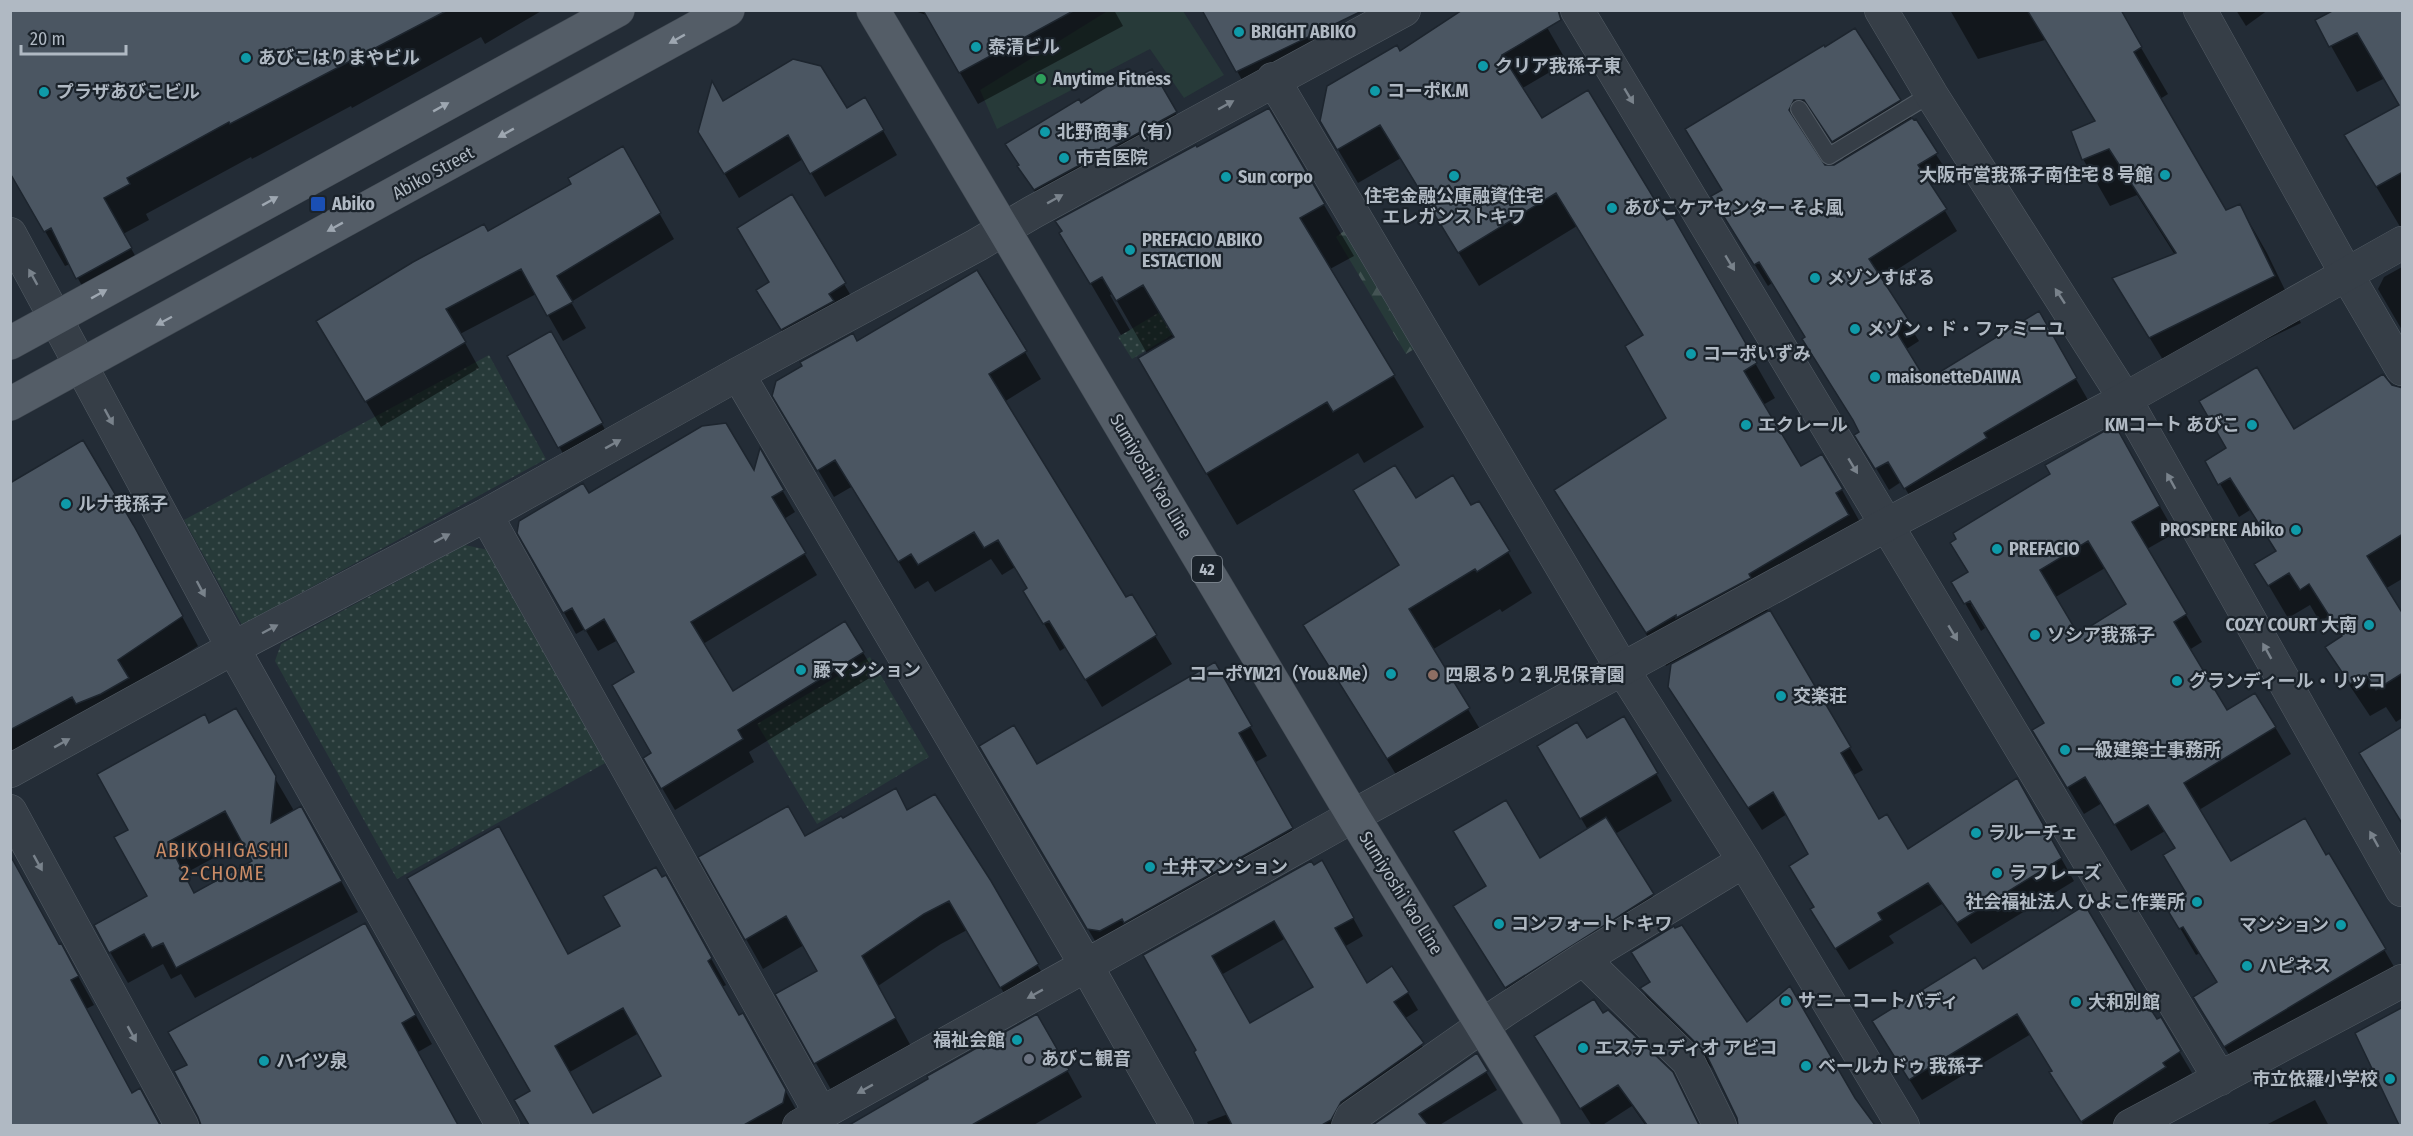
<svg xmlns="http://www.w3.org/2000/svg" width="2413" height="1136" viewBox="0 0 2413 1136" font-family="'Fira Sans Condensed','Noto Sans JP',sans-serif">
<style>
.grass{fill:#273a39}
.forest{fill:url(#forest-firs)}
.park{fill:url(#park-dots)}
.shadow{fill:#0007;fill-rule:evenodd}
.building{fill:#4b5662;stroke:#1d252e;stroke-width:1.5;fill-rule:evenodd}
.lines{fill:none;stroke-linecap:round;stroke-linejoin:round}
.service-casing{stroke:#535c65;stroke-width:18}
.minor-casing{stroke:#535c65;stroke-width:34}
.tertiary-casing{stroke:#535c65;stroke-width:34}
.primary-casing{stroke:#3f4750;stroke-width:34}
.service{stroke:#363e47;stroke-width:16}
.minor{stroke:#363e47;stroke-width:33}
.tertiary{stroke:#363e47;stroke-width:33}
.primary{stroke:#545d67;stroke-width:33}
.oneway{fill:#9ea7b1}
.oneway2{fill:#79828b}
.culture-dot{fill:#0f9aa8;stroke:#1b232b;stroke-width:2}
.leisure-dot{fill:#2e9e5b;stroke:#1b232b;stroke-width:2}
.transit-dot{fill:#1a4fb4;stroke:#1b232b;stroke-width:2}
.education-dot{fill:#8d6e63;stroke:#1b232b;stroke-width:2}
.worship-dot{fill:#6b7280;stroke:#1b232b;stroke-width:2}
.labels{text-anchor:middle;stroke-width:4.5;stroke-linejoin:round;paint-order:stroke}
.shield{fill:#1b232b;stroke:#838c95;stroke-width:1.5}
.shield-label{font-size:16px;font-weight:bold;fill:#b0b9c3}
.poi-label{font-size:18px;font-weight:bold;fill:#b0b9c3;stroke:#1b232b;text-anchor:start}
.street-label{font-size:18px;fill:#b0b9c3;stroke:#1b232b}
.neighbourhood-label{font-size:20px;letter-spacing:1.5px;fill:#c98b66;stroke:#1b232b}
</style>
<defs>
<pattern id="forest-firs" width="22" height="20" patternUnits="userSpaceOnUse" patternTransform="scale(1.5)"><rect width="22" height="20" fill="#273a39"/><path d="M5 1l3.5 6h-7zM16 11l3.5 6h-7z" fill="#445454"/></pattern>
<pattern id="park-dots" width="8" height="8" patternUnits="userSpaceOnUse" patternTransform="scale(1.5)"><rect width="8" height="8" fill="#273a39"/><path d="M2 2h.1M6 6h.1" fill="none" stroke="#445454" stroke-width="1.8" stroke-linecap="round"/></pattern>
</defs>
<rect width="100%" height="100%" fill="#232c36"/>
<path class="grass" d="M1109,10L1183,11L1224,75L1184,98L1150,49L997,129L980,90Z"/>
<path class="forest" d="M1348,228L1419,346L1406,354L1336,237Z"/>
<path class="park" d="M1228,271L1241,293L1132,359L1118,337Z
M489,355L546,459L242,625L184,520Z
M465,545L488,550L607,762L397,879L275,661L281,644Z
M870,657L929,757L817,824L757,724Z"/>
<path class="shadow" d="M10,10H543L485,44L481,37L352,108L351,106L252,159L251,157L146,214L149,220L123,234L151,284L97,313L70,264L65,266L10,170Z
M912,10H1114L1123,26L978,104L930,21L932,17Z
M1330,10L1353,57L1255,103L1237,71Z
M1537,10L1567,62L1521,89L1541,120L1666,222L1673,219L1775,398L1763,405L1800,468L1842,490L1861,524L1868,550L1767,609L1863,770L1852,776L1878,821L1908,851L2017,780L2074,881L1971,944L1942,904L1889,936L1894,943L1849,970L1825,932L1815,908L1810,854L1787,814L1762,830L1670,687L1673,662L1666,666L1556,490L1668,419L1644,336L1577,226L1479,286L1401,158L1358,183L1321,121L1400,53Z
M1950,10H2119L2168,94L2160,99L2225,212L2240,206L2267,253L2301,323L2177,383L2114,279L2175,255L2137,195L2110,206L2083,159L2096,123L2045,40L1978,59Z
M2236,10H2268L2246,26Z
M2402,10V230L2346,136L2401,106L2385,78L2357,92L2317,21Z
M1823,47L1900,101L1949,174L1930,186L1957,231L1881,280L1919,341L1905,350L1924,379L1935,377L2038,313L2088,400L1918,509L1901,482L1889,490L1857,436L1861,433L1807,338L1773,282L1768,286L1725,217L1723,191ZM1806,121H1818L1845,161L1835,166L1824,167L1800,131Z
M1151,71L1191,139L1050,216L1019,167L1081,105Z
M865,99L897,155L825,197L803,159L739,198L714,156L722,103L846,110Z
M1268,110L1354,256L1330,269L1424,427L1364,463L1358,453L1237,525L1169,410L1148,355L1113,294L1110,295L1130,330L1121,335L1061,233L1196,149Z
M622,148L674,239L571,302L586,328L563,341L536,294L460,334L479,368L381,427L333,346L487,232L574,185Z
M792,196L860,311L797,356L774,317L771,283Z
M2402,267V330L2378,289L2384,277Z
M977,272L1041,379L1004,402L1126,600L1131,596L1172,664L1102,707L1066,647L1060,651L1025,591L1028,589L1015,567L1002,575L991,559L935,592L928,581L915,589L853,486L834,497L774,395L857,343Z
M551,333L612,442L570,466L509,357Z
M2402,408V579L2385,589L2402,617V718L2396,722L2386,707L2370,716L2346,680L2327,647L2343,638L2329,616L2320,622L2310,605L2288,618L2256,564L2276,552L2250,510L2239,517L2207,461L2293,431Z
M2115,427L2175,533L2147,549L2202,642L2189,650L2227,712L2275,727L2291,754L2199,810L2231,863L2329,855L2400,977L2241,1073L2210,1025L2218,983L2200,953L2196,955L2167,906L2187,894L2176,849L2165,831L2131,851L2102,803L2084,814L2050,758V728L1974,605H1971L1985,628L1981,631L1953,582L1969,572L2052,475ZM2105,568L2128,605L2078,636L2054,598Z
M760,452L795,512L784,519L817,575L703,644L732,693L845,623L876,674L749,752L754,762L675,810L645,759L653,754L636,673L618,640L598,651L585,629L576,634L519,532L589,495L755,474Z
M10,485L150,557L198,646L10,768Z
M1415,500L1471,507L1479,503L1532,593L1502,612L1500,609L1432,650L1492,749L1411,799L1305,626L1400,566Z
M1214,664L1267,756L1254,763L1308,858L1105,958L981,746L1037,766Z
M235,710L293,809L292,813L318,839L358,912L195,998L181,974L171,979L163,964L128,983L110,952L149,897L130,831L209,725ZM243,842L254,862L195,895L184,874Z
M1624,718L1672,801L1615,834L1668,922L1522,1014L1471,933L1540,860L1588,830L1539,747L1587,740Z
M907,812L989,882L1055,995L1018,1017L967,930L941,944L878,986L912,1048L833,1093L777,995L819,971L804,945L763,969L746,939L805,837L842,820Z
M1322,862L1363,936L1344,947L1366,985L1408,993L1418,1010L1404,1019L1433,1062L1347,1126H1209L1207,1122L1228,1114L1199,1051L1145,956ZM1286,938L1315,988L1250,1025L1221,975Z
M10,878L77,974L94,1005L86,1009L132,1094L140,1090L160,1126H10Z
M680,903L726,985L722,987L739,1017L757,1040L800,1117L798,1126H531L517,1100L532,1092L568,955ZM639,1033L663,1077L593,1115L568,1073Z
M381,953L432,1044L418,1052L458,1126H202L200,1117Z
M1982,971L2156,1021L2160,1019L2192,1073L2174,1084L2177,1089L2119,1126H2084L2031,1034L1922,1100L1886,1042Z
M1642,989L1747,1025L1854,1099L1874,1126H1740L1738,1117L1715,1071L1655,1011Z
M1602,1015L1685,1096L1699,1126H1646L1632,1106L1601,1126H1592L1549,1059Z
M1037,1016L1082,1097L1032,1126H853Z
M1476,1055L1497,1090L1438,1126H1375Z
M2315,1100L2329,1126H2264Z"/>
<path class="building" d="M10,10H448L230,124L229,122L127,178L130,184L104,198L132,248L76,279L51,228L44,232L10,173Z
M923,10H1075L959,73Z
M1202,10H1364L1236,72Z
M1462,10H1558L1561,20L1502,55L1542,118L1588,90L1667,220L1673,217L1757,363L1744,371L1801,466L1822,454L1843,489L1836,493L1849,515L1749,574L1751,578L1676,618V615L1646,633L1554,490L1666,418L1625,346L1643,335L1556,193L1458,253L1380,125L1337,150L1320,121L1327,86L1397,45L1400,51Z
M2027,10H2121L2142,47L2134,52L2226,210L2240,204L2275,276L2149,338L2112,278L2176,253L2109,149L2082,160L2071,131L2095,121Z
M2334,10H2403V172L2376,187L2344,135L2399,105L2357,33L2329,47L2315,20Z
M1855,28L1901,100L1832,142L1804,100H1794L1789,110L1825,165H1834L1912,118L1914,120L1916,119L1938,153L1918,165L1947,209L1869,259L1908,319L1894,328L1924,377L1933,372L1935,375L2039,311L2077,378L1984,433L1987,438L1904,489L1888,462L1875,469L1854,435L1859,432L1853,420L1802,339L1805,337L1759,262L1754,265L1711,196L1722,190L1685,129L1824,45L1825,47Z
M793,59L821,66L847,108L865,97L884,130L810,174L788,135L724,174L698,132L712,81L723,101Z
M1152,69L1177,112L1034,190L1017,166L1019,165L1005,144L1079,99L1081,103L1117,80L1120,86Z
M1269,108L1325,204L1300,218L1395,375L1333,412L1327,402L1206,474L1138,358L1174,337L1143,285L1116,301L1102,277L1090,284L1059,233L1062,231L1055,221L1196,145L1197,147Z
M623,146L661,213L557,276L573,302L547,316L521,269L446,309L466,342L365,402L316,321L413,262L484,224L488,231L571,184L568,178Z
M792,194L846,283L829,294L834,301L781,330L756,290L769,282L737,228Z
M977,270L1027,351L989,374L1126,597L1132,594L1157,635L1085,680L1049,621L1043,624L1023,591L1027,588L998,540L984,548L974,532L918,565L911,554L898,562L835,460L817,471L772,396L776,381L802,366L800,362L853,333L857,341Z
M551,331L603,423L558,448L507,356Z
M2257,367L2294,429L2383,374L2392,385L2403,388V534L2367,556L2403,614V673L2376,690L2366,675L2350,684L2325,647L2342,636L2309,584L2300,590L2289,573L2268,586L2254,564L2276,551L2230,478L2218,485L2205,461L2226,448L2199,401Z
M726,423L754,470L760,448L784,490L772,497L806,553L691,622L733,691L845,621L864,652L738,730L743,739L661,789L643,758L651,753L612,685L634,672L604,619L585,631L572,608L563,613L517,533L519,521L583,483L589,493L702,426Z
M2115,425L2160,506L2132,522L2187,614L2174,622L2227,710L2255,693L2276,727L2184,783L2231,861L2305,818L2326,855L2329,853L2386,949L2224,1047L2193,997L2217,982L2183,927L2179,929L2165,906L2186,893L2163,855L2175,848L2148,805L2114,825L2085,777L2067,788L2032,730L2044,723L1970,601L1964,604L1951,582L1968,572L1950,543L1956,539L1953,533L2050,474L2045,465ZM2088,541L2126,604L2078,634L2040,570Z
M83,440L134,526L183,616L118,660L129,678L101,694L76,704L72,697L10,730V483Z
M1395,465L1416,498L1453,475L1471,505L1479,501L1510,551L1477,572L1475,569L1409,609L1470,708L1387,759L1303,625L1399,565L1353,490Z
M1770,610L1851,747L1841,753L1879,819L1887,814L1908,849L2017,778L2062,858L1957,923L1928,883L1878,913L1882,920L1835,949L1810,909L1814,907L1789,866L1808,854L1773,792L1748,808L1668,687L1671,664Z
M1215,662L1252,726L1239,733L1293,828L1124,923L1122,919L1100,931L1087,929L979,746L1014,725L1037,764Z
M236,708L276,776L271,823L301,806L342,881L176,968L163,943L152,948L144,934L109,953L94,925L147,896L114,837L128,830L97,774L205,714L209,723ZM225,811L252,861L194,893L168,842Z
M1624,716L1658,773L1580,819L1537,746L1577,722L1587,738Z
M2403,726V825L2359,753Z
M896,788L907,810L935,794L991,881L1039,964L1000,988L949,901L924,914L862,956L896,1018L814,1064L775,994L817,971L786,916L745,940L698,857L788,806L805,836L841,816L843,818Z
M1506,800L1540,858L1606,817L1654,894L1505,988L1453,906L1486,886L1453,831Z
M499,826L568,954L620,926L603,896L656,867L662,877L666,875L712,958L708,961L739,1015L743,1013L786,1090L783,1103L744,1125H529L514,1100L530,1091L407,878ZM623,1008L661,1076L593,1113L555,1046Z
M10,855L59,944L61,943L76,971L79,976L71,980L132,1093L140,1088L160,1125H10Z
M1322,860L1354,918L1335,928L1367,983L1392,966L1409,992L1394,1002L1424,1043L1341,1102L1331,1120L1322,1125H1232L1194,1052L1196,1050L1143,955L1311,861L1314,865ZM1274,921L1313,987L1250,1023L1212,956Z
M2085,905L2145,1006L2148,1005L2157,1019L2161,1017L2181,1051L2163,1063L2166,1067L2081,1122L2049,1072L2052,1071L2017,1014L1909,1080L1872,1021L1975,957L1983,969Z
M365,923L416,1015L402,1023L458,1125H201L198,1117L174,1071L187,1065L168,1032Z
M1682,925L1747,1022L1790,986L1855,1098L1875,1125H1738L1737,1118L1705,1052L1640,988L1650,982L1631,952L1674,926L1675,928Z
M1594,999L1603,1013L1608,1010L1673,1072L1699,1125H1647L1618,1085L1580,1109L1534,1036Z
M2403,1007V1125H2399L2355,1033Z
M1037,1014L1069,1070L972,1125H849L928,1079L927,1076Z
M1477,1053L1488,1071L1419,1114L1428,1125H1373Z"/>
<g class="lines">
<g class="service-casing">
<path id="service" d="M1799,109L1829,156L1931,94"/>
</g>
<g class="minor-casing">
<path id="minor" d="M1577,10L2220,1079
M1881,10L1931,94L2125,399L2402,890
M2200,10L2347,275L2402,369
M1273,79L1623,670L1744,861L1903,1126
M10,234L233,648L503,1126
M738,374L1086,965L1177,1126
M486,515L821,1114
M10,771L233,648L486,515L738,374L977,245L1033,212L1404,10
M10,811L182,1126
M1583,959L1688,1061L1720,1126
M799,1126L1353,816
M1348,1126L1352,1117L1502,1012L1583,959L1744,861
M2130,1126L2402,981"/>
</g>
<g class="tertiary-casing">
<path id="tertiary" d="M1353,816L1888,524L2125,399L2402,243"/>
</g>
<g class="primary-casing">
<path id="primary" d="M873,10L1353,816L1544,1126
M10,343L618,10
M10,404L728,10"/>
</g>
<use href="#service" class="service"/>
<use href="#minor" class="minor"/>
<use href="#tertiary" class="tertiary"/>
<use href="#primary" class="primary"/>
</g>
<defs><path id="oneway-solid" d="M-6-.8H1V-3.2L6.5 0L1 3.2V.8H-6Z" transform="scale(1.5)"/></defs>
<g class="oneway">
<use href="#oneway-solid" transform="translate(677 39) rotate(151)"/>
<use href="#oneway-solid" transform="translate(441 107) rotate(-29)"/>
<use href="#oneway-solid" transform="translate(506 133) rotate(151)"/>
<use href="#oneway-solid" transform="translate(270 201) rotate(-29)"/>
<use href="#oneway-solid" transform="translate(335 227) rotate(151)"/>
<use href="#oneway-solid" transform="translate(99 294) rotate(-29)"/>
<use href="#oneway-solid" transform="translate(164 321) rotate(152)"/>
</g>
<g class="oneway2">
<use href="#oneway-solid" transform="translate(1629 96) rotate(59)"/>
<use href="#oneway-solid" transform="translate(1226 105) rotate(-29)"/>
<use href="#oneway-solid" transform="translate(1055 199) rotate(-29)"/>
<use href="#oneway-solid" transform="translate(1730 263) rotate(59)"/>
<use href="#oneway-solid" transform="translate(33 277) rotate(-119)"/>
<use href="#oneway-solid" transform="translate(2060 296) rotate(-123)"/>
<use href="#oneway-solid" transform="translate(109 417) rotate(61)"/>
<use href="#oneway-solid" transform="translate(613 444) rotate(-29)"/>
<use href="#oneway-solid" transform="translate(1853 466) rotate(59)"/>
<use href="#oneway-solid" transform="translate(2171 481) rotate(-119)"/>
<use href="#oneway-solid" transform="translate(442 538) rotate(-28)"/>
<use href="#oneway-solid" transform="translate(201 589) rotate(62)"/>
<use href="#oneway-solid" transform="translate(270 629) rotate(-28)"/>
<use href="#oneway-solid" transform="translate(1953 633) rotate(59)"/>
<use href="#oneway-solid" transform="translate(2267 651) rotate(-119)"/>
<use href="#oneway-solid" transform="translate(62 743) rotate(-29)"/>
<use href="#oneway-solid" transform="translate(2374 839) rotate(-119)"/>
<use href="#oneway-solid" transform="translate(38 863) rotate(61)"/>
<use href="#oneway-solid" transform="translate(1035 994) rotate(151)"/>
<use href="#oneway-solid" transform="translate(132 1034) rotate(61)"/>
<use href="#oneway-solid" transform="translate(865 1089) rotate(151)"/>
</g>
<g class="culture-dot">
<circle cx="1239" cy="32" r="6"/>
<circle cx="976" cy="47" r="6"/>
<circle cx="246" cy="58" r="6"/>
<circle cx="1483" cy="66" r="6"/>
<circle cx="1375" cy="91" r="6"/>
<circle cx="44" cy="92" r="6"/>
<circle cx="1045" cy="132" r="6"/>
<circle cx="1064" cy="158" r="6"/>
<circle cx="2165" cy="175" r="6"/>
<circle cx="1454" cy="176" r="6"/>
<circle cx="1226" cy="177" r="6"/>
<circle cx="1612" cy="208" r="6"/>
<circle cx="1130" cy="250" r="6"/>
<circle cx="1815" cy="278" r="6"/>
<circle cx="1855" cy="329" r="6"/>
<circle cx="1691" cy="354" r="6"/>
<circle cx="1875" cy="377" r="6"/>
<circle cx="1746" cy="425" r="6"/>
<circle cx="2252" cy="425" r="6"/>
<circle cx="66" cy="504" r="6"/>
<circle cx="2296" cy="530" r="6"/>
<circle cx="1997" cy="549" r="6"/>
<circle cx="2369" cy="625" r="6"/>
<circle cx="2035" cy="635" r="6"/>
<circle cx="801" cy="670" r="6"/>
<circle cx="1391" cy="674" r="6"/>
<circle cx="2177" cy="681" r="6"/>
<circle cx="1781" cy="696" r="6"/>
<circle cx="2065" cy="750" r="6"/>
<circle cx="1976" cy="833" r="6"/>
<circle cx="1150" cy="867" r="6"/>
<circle cx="1997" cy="873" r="6"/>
<circle cx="2197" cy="902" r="6"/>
<circle cx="1499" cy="924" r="6"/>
<circle cx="2341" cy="925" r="6"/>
<circle cx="2247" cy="966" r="6"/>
<circle cx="1786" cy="1001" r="6"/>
<circle cx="2076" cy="1002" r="6"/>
<circle cx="1017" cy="1040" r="6"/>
<circle cx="1583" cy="1048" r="6"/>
<circle cx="264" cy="1061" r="6"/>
<circle cx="1806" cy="1066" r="6"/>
<circle cx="2390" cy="1079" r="6"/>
</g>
<circle class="leisure-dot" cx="1041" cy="79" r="6"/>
<rect class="transit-dot" x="310" y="196" width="16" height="16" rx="3"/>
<circle class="education-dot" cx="1433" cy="675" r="6"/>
<circle class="worship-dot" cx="1029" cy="1059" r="6"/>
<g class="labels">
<rect class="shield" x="1192" y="556" width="30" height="26" rx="4.5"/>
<g class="shield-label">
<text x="1207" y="575">42</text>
</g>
<g class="poi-label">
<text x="1251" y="38">BRIGHT ABIKO</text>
<text x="988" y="53">泰清ビル</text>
<text x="258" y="64">あびこはりまやビル</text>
<text x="1495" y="72">クリア我孫子東</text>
<text x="1053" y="85">Anytime Fitness</text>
<text x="1387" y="97">コーポK.M</text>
<text x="56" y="98">プラザあびこビル</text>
<text x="1057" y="138">北野商事（有）</text>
<text x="1076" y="164">市吉医院</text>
<text x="2153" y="181" text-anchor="end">大阪市営我孫子南住宅８号館</text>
<text x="1238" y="183">Sun corpo</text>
<text x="1454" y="202" text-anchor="middle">住宅金融公庫融資住宅<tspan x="1454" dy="21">エレガンストキワ</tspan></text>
<text x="332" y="210">Abiko</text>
<text x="1624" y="214">あびこケアセンター そよ風</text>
<text x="1142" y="246">PREFACIO ABIKO<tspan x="1142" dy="21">ESTACTION</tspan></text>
<text x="1827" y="284">メゾンすばる</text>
<text x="1867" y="335">メゾン・ド・ファミーユ</text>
<text x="1703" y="360">コーポいずみ</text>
<text x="1887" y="383">maisonetteDAIWA</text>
<text x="1758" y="431">エクレール</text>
<text x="2240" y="431" text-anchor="end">KMコート あびこ</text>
<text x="78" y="510">ルナ我孫子</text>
<text x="2284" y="536" text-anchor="end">PROSPERE Abiko</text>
<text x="2009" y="555">PREFACIO</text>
<text x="2357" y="631" text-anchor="end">COZY COURT 大南</text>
<text x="2047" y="641">ソシア我孫子</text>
<text x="813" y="676">藤マンション</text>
<text x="1379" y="680" text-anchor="end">コーポYM21（You&amp;Me）</text>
<text x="1445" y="681">四恩るり２乳児保育園</text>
<text x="2189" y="687">グランディール・リッコ</text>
<text x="1793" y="702">交楽荘</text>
<text x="2077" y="756">一級建築士事務所</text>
<text x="1988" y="839">ラルーチェ</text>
<text x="1162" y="873">土井マンション</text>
<text x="2009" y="879">ラ フレーズ</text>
<text x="2185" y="908" text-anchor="end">社会福祉法人 ひよこ作業所</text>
<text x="1511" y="930">コンフォートトキワ</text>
<text x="2329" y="931" text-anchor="end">マンション</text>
<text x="2259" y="972">ハピネス</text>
<text x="1798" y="1007">サニーコートバディ</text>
<text x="2088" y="1008">大和別館</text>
<text x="1005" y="1046" text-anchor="end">福祉会館</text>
<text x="1595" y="1054">エステュディオ アビコ</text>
<text x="1041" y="1065">あびこ観音</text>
<text x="276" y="1067">ハイツ泉</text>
<text x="1818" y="1072">ベールカドゥ 我孫子</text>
<text x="2378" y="1085" text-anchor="end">市立依羅小学校</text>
</g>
<g class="street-label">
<text transform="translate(433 173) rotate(-29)" y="6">Abiko Street</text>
<text transform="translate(1151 476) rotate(59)" y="6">Sumiyoshi Yao Line</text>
<text transform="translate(1401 893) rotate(58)" y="6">Sumiyoshi Yao Line</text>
</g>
<g class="neighbourhood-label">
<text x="223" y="857">ABIKOHIGASHI<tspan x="223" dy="23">2-CHOME</tspan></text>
</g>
</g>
<rect width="2413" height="1136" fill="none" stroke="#b0b9c3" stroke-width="24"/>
<path d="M21 45v9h105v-9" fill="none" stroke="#b0b9c3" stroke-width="3"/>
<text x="30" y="45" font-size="18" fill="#b0b9c3" stroke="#1b232b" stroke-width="4.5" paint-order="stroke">20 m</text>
</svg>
